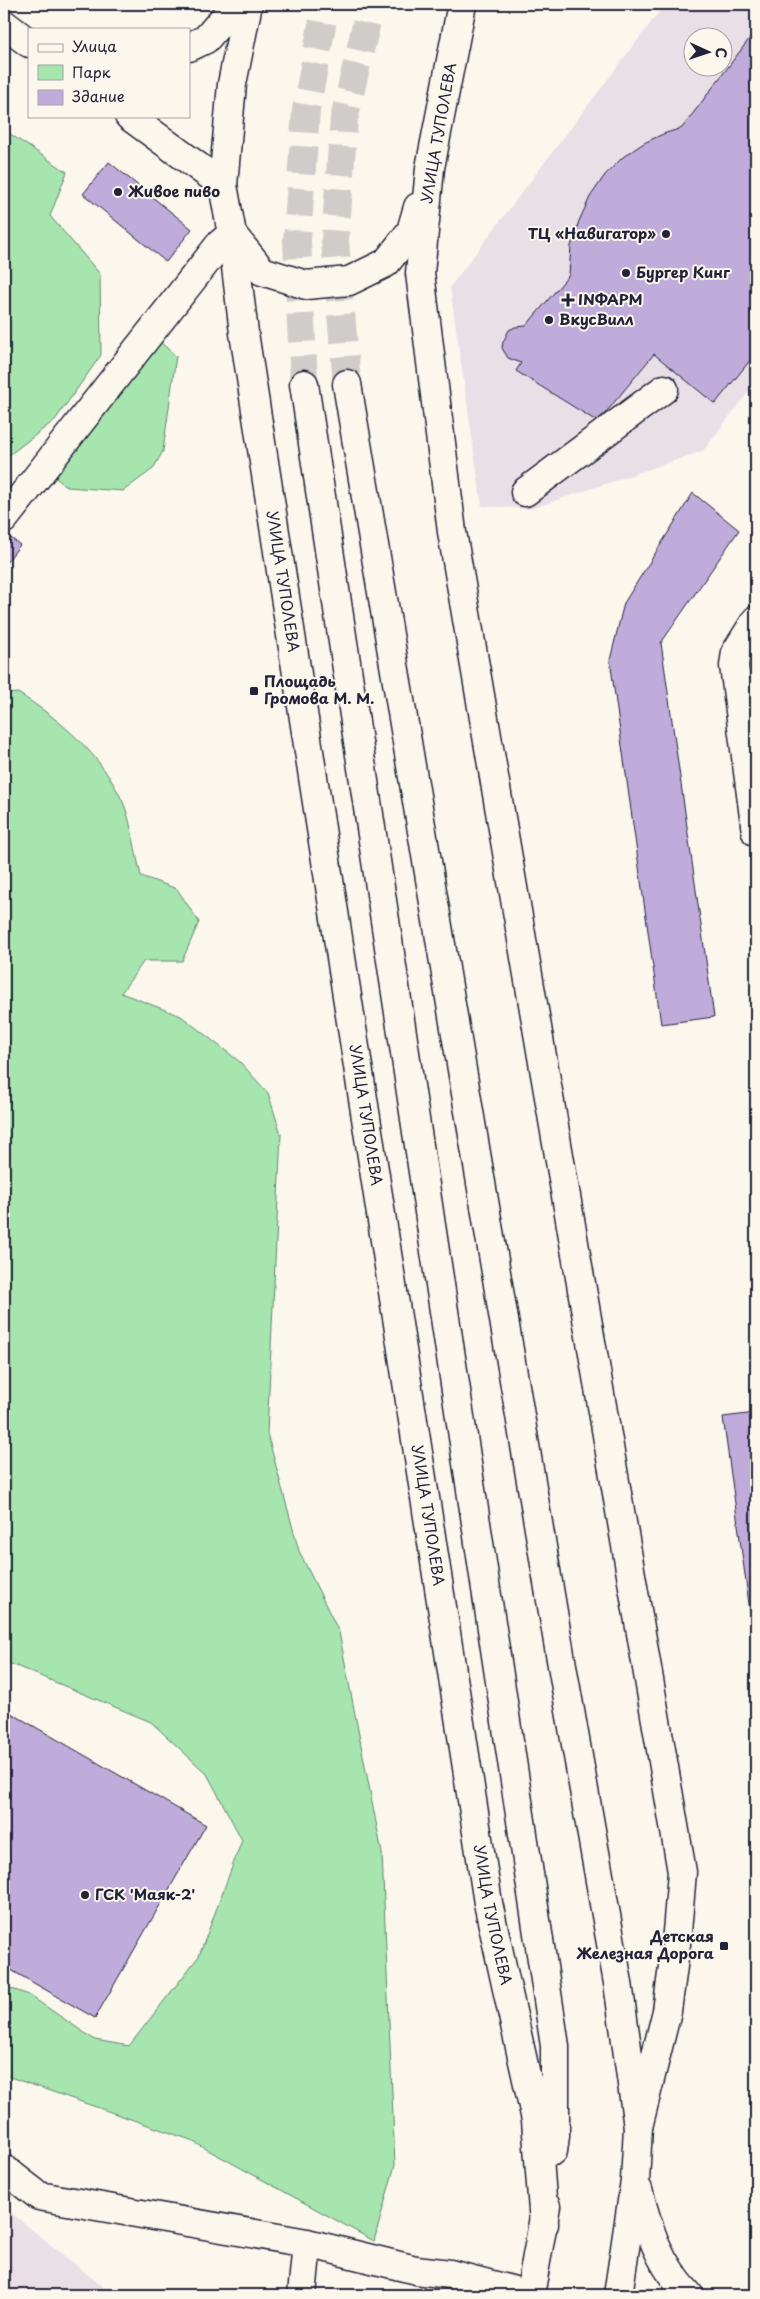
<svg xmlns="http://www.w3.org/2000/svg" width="760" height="2299" viewBox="0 0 760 2299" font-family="'Playpen Sans',sans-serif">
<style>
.built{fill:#e9e0e7;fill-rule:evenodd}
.green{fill:#a6e5ae;stroke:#648474}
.building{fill:#c0acdb;stroke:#22223b}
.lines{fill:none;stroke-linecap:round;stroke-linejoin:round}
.major-tunnel{stroke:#d0ccc9;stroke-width:28;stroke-dasharray:28 14;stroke-linecap:butt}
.minor-casing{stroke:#22223b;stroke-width:31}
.major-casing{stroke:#22223b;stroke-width:31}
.minor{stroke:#fbf7ec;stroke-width:28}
.major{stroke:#fbf7ec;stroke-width:28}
.poi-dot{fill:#22223b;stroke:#fbf7ec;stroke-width:2}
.labels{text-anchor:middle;stroke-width:4;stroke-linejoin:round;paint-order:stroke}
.street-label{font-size:15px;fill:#22223b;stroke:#fbf7ec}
.poi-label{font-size:15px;font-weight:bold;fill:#22223b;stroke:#fbf7ec;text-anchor:start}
</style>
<rect width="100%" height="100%" fill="#fbf7ec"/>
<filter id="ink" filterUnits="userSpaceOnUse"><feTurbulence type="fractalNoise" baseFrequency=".02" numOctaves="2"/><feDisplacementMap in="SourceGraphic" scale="10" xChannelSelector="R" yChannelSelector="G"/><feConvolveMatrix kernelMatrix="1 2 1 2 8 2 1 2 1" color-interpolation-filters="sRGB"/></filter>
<g filter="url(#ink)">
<path class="built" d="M665,4H756V382L703,451L531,509L482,506L450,287ZM692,38H722V68H692Z
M4,2207L113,2295H4Z"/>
<path class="green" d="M4,130L67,172L50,216L100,274L101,355L55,420L4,459Z
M160,342L176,356L163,451L153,469L123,491L67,487L52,475Z
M18,693C62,721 100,753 123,802C131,820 136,856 141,876L177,889L199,922L182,961H144L121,993L181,1016L240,1062L268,1093L281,1134L267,1433L299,1551L339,1632L382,1853L395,2165L374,2241L188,2139L4,2075V1986L29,1995L95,2040L129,2046L199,1956L242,1840L207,1774L151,1722L4,1661V694Z"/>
<path class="building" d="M756,30V319L754,322L756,324V353L715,404L654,354L598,422L516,371L521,363L508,358L502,348L503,342L509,330L515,327L526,326L569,275L571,246L579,221L590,197L605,175L623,157L644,143L663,134L682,128Z
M109,162L192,229L166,262L83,194Z
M693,493L739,530L661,643L714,1017L661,1024L610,660L624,603Z
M11,538L20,545L6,563L4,561V547Z
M756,1413V1654L723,1417Z
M4,1709L206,1825L95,2018L4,1966Z"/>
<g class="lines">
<path class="major-tunnel" d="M304,384L297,240L306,110L326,4
M347,384L335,241L344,119L371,4"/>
<g class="minor-casing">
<path id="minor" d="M4,24L29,43
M189,47L206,39L236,4
M129,116L223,185
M525,492L664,389
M4,519L220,244L232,234
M756,620L736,652L734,666L756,832
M4,2169L39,2196L307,2243L416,2270L450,2274L530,2295
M302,2295L307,2243"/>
</g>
<g class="major-casing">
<g id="major">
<path id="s1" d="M248,4L232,84L223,185L232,234L244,333L488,1903L536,2120L544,2224"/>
<path d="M462,4L430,168L420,273L452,532L682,1872L676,1944L667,2011L638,2127"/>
<path d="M232,234L262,271L306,285L349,281L386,263L411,231L418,207"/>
<path d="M304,384L555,2046V2136L553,2151"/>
<path d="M347,384L560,1654L618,1983L638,2127L635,2181L618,2295"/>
<path d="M638,2190C649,2231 659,2264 689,2295"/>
<path d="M530,2295L546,2206"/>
</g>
</g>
<use href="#minor" class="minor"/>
<use href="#major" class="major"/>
</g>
</g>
<g class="poi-dot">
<circle cx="118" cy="192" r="5"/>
<circle cx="666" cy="234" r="5"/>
<circle cx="626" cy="273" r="5"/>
<path d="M565.5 292.5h5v5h5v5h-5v5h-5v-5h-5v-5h5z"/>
<circle cx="549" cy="320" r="5"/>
<rect x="249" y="686" width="10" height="10" rx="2.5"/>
<circle cx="85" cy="1895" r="5"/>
<rect x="719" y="1941" width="10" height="10" rx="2.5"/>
</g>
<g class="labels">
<g class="street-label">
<text transform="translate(439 133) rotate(-80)" y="5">УЛИЦА ТУПОЛЕВА</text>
<text dy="5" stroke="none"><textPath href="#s1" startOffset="584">УЛИЦА ТУПОЛЕВА</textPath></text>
<text dy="5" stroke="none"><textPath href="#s1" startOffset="1124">УЛИЦА ТУПОЛЕВА</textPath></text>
<text dy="5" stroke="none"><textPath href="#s1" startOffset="1529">УЛИЦА ТУПОЛЕВА</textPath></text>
<text dy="5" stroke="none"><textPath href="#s1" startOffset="1934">УЛИЦА ТУПОЛЕВА</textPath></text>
</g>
<g class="poi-label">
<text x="128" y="197">Живое пиво</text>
<text x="656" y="239" text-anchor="end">ТЦ «Навигатор»</text>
<text x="636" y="278">Бургер Кинг</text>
<text x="578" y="305">INФАРМ</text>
<text x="559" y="325">ВкусВилл</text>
<text x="264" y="687">Площадь<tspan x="264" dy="17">Громова М. М.</tspan></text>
<text x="95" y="1900">ГСК 'Маяк-2'</text>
<text x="714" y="1942" text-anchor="end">Детская<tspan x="714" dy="17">Железная Дорога</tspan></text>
</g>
</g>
<rect width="760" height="2299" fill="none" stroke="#fbf7ec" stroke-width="20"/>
<rect x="10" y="10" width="740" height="2279" fill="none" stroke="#22223b" stroke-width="2" filter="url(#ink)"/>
<rect x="28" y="28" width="162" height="90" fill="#fbf7ec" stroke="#a4a2a5"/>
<rect x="38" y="44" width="25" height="8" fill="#fbf7ec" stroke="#a4a2a5"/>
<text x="72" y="52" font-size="15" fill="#22223b">Улица</text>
<rect x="38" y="65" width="25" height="15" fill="#a6e5ae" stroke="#a4a2a5"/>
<text x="72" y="78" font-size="15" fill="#22223b">Парк</text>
<rect x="38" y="90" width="25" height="15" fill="#c0acdb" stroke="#a4a2a5"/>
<text x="72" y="102" font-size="15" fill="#22223b">Здание</text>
<g transform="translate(708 52) rotate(93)"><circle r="24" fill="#fbf7ec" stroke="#a4a2a5"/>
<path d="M0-4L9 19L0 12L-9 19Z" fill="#22223b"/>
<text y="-8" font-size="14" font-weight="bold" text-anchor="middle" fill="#22223b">С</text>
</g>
</svg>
